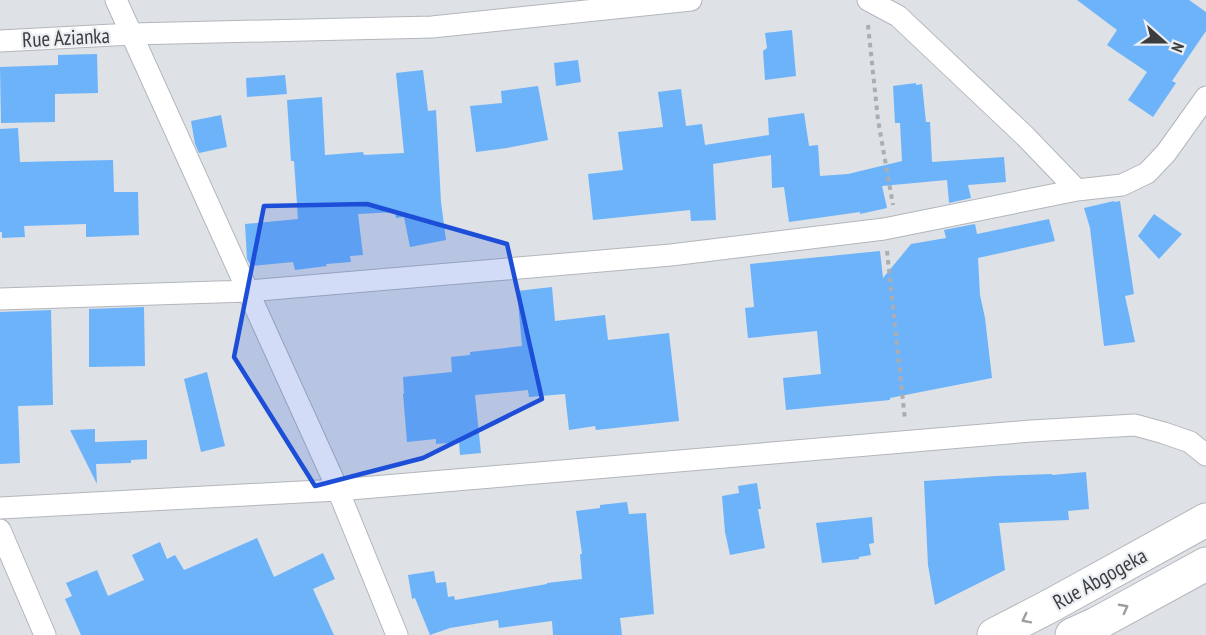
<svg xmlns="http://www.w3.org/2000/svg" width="1206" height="635" viewBox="0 0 1206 635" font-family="'PT Sans Narrow',sans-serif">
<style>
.building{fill:#6cb3fa}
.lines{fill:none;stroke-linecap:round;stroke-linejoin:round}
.street-casing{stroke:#b3b6ba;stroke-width:23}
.primary-casing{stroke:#b3b6ba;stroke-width:35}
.path{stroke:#abaeb1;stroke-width:4;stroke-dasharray:4.5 4.5;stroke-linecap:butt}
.street{stroke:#fff;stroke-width:21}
.primary{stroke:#fff;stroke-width:33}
.oneway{stroke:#9d9e9e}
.marked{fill:#1d4ed8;fill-opacity:0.2;stroke:#1d4ed8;stroke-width:4.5;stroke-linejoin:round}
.labels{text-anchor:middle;stroke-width:4.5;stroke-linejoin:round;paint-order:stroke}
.street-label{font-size:21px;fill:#3b3d3e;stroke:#ebeef2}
</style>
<rect width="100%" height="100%" fill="#dee1e5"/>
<path class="building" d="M1077,0H1189L1206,12V31L1172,81L1176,83L1153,117L1128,100L1147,72L1107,45L1117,30Z
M792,30L796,76L765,80L763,51L767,48L765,33Z
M97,54L98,93L55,94V122L1,123L0,67L58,65V55Z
M578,60L581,82L556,86L554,63Z
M423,70L428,111L436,110L441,202L446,240L410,247L404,217L396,218L395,212L358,214L363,255L350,256L351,262L326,264L327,266L295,270L293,262L251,266L247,259L245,224L298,219L294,161H291L287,100L322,97L325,155L363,152L364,155L404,153L396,73Z
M285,75L287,94L247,97L246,78Z
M916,83V85L922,84L926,122H930L932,162L1004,157L1006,182L968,185L971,198L949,203L947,180L882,186L887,208L860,214V212L789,222L784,187L772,188L771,155L713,164L716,220L691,221L690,210L593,220L588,174L623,170L618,132L663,127L658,92L681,89L686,126L702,124L705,145L769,135L768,118L804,113L809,146L818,145L820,176L848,174L902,161L900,123H895L893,86Z
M538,86L548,140L507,148L476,152L470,106L502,103L501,91Z
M221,115L227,147L199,153L195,144L191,121Z
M18,128L20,162L113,160L114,192H138L139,235L86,237V224L24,226L25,237L2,238V232H0V129Z
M1114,201V202L1120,201L1134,294L1125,296L1135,342L1104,346L1090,228L1084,208Z
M1154,214L1182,234L1159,259L1138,236Z
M1049,219L1055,241L978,258L980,295L985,318L992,378L890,398V400L786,410L783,378L821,374L817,331L748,338L745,308L754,307L750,264L880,251L883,278L911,244L946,238L944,230L975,224L977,234Z
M552,287L555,321L605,315L608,340L669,333L679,421L596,430L595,426L569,430L565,394L529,397L528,390L475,395L481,453L460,455L459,442L436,444V439L407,442L403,394H404L403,377L452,372L451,357L470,355V352L522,346L517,291Z
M144,307L145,366L89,367V309Z
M51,310L53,405L18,406L20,463L0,464V312Z
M207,372L225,446L201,452L184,379Z
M95,429V442L147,440V459L131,460V463L96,464L97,484L70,430Z
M1086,472L1089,509L1068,511L1069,520L999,523L1005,570L935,605L928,565L924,481L996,476L1052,474V475Z
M757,483L761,509H758L765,548L730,555L725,532L722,496L739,493L738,486Z
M627,502L629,514L646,513L654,614L620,618L622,635H553L552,621L499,628L498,620L450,628L430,635L415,598L412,599L408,575L434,571L436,583L446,582L448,597L454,596L455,600L547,584V583L582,579L580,554H582L576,511L600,508V505Z
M872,517L874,543L869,544L871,555L859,557V559L822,563L816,523Z
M257,538L274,577L323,553L335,579L313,589L334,635H81L65,599L72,596L66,583L97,570L108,596L144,580L132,555L160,542L167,559L175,555L184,570L189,568Z"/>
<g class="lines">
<g class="street-casing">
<path id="street" d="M116,0L338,490L397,635
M868,0L898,16L1025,136L1077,190
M0,41L132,34L432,27L691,0
M0,299L248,291L671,255L884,229L1077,190L1122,185L1147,173L1166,153L1206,97
M0,508L338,490L1031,431L1135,425L1164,433L1190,442L1206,455
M0,530L45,635"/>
</g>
<g class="primary-casing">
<path id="primary" d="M994,635L1050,606L1206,520
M1072,635L1096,624L1206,564"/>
</g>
<path class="path" d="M868,25L878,120L893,205
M887,251L905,420"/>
<use href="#street" class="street"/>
<use href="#primary" class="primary"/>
</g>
<defs><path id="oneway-chevron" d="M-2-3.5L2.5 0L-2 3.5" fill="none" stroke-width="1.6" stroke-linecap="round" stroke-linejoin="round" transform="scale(1.5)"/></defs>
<g class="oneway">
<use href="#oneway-chevron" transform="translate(1124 608) rotate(-28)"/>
<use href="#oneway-chevron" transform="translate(1026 619) rotate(153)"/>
</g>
<path class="marked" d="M367,204L507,244L542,399L423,458L315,486L234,357L264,206Z"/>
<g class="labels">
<g class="street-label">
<text transform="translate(66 38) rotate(-3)" y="7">Rue Azianka</text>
<text transform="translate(1100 579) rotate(-29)" y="7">Rue Abgogeka</text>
</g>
</g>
<g transform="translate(1164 42) rotate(111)" stroke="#ebeef2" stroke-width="4.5" paint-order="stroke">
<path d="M0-4.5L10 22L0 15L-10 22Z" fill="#3b3d3e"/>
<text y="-9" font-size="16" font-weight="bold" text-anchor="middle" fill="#3b3d3e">N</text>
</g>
</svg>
